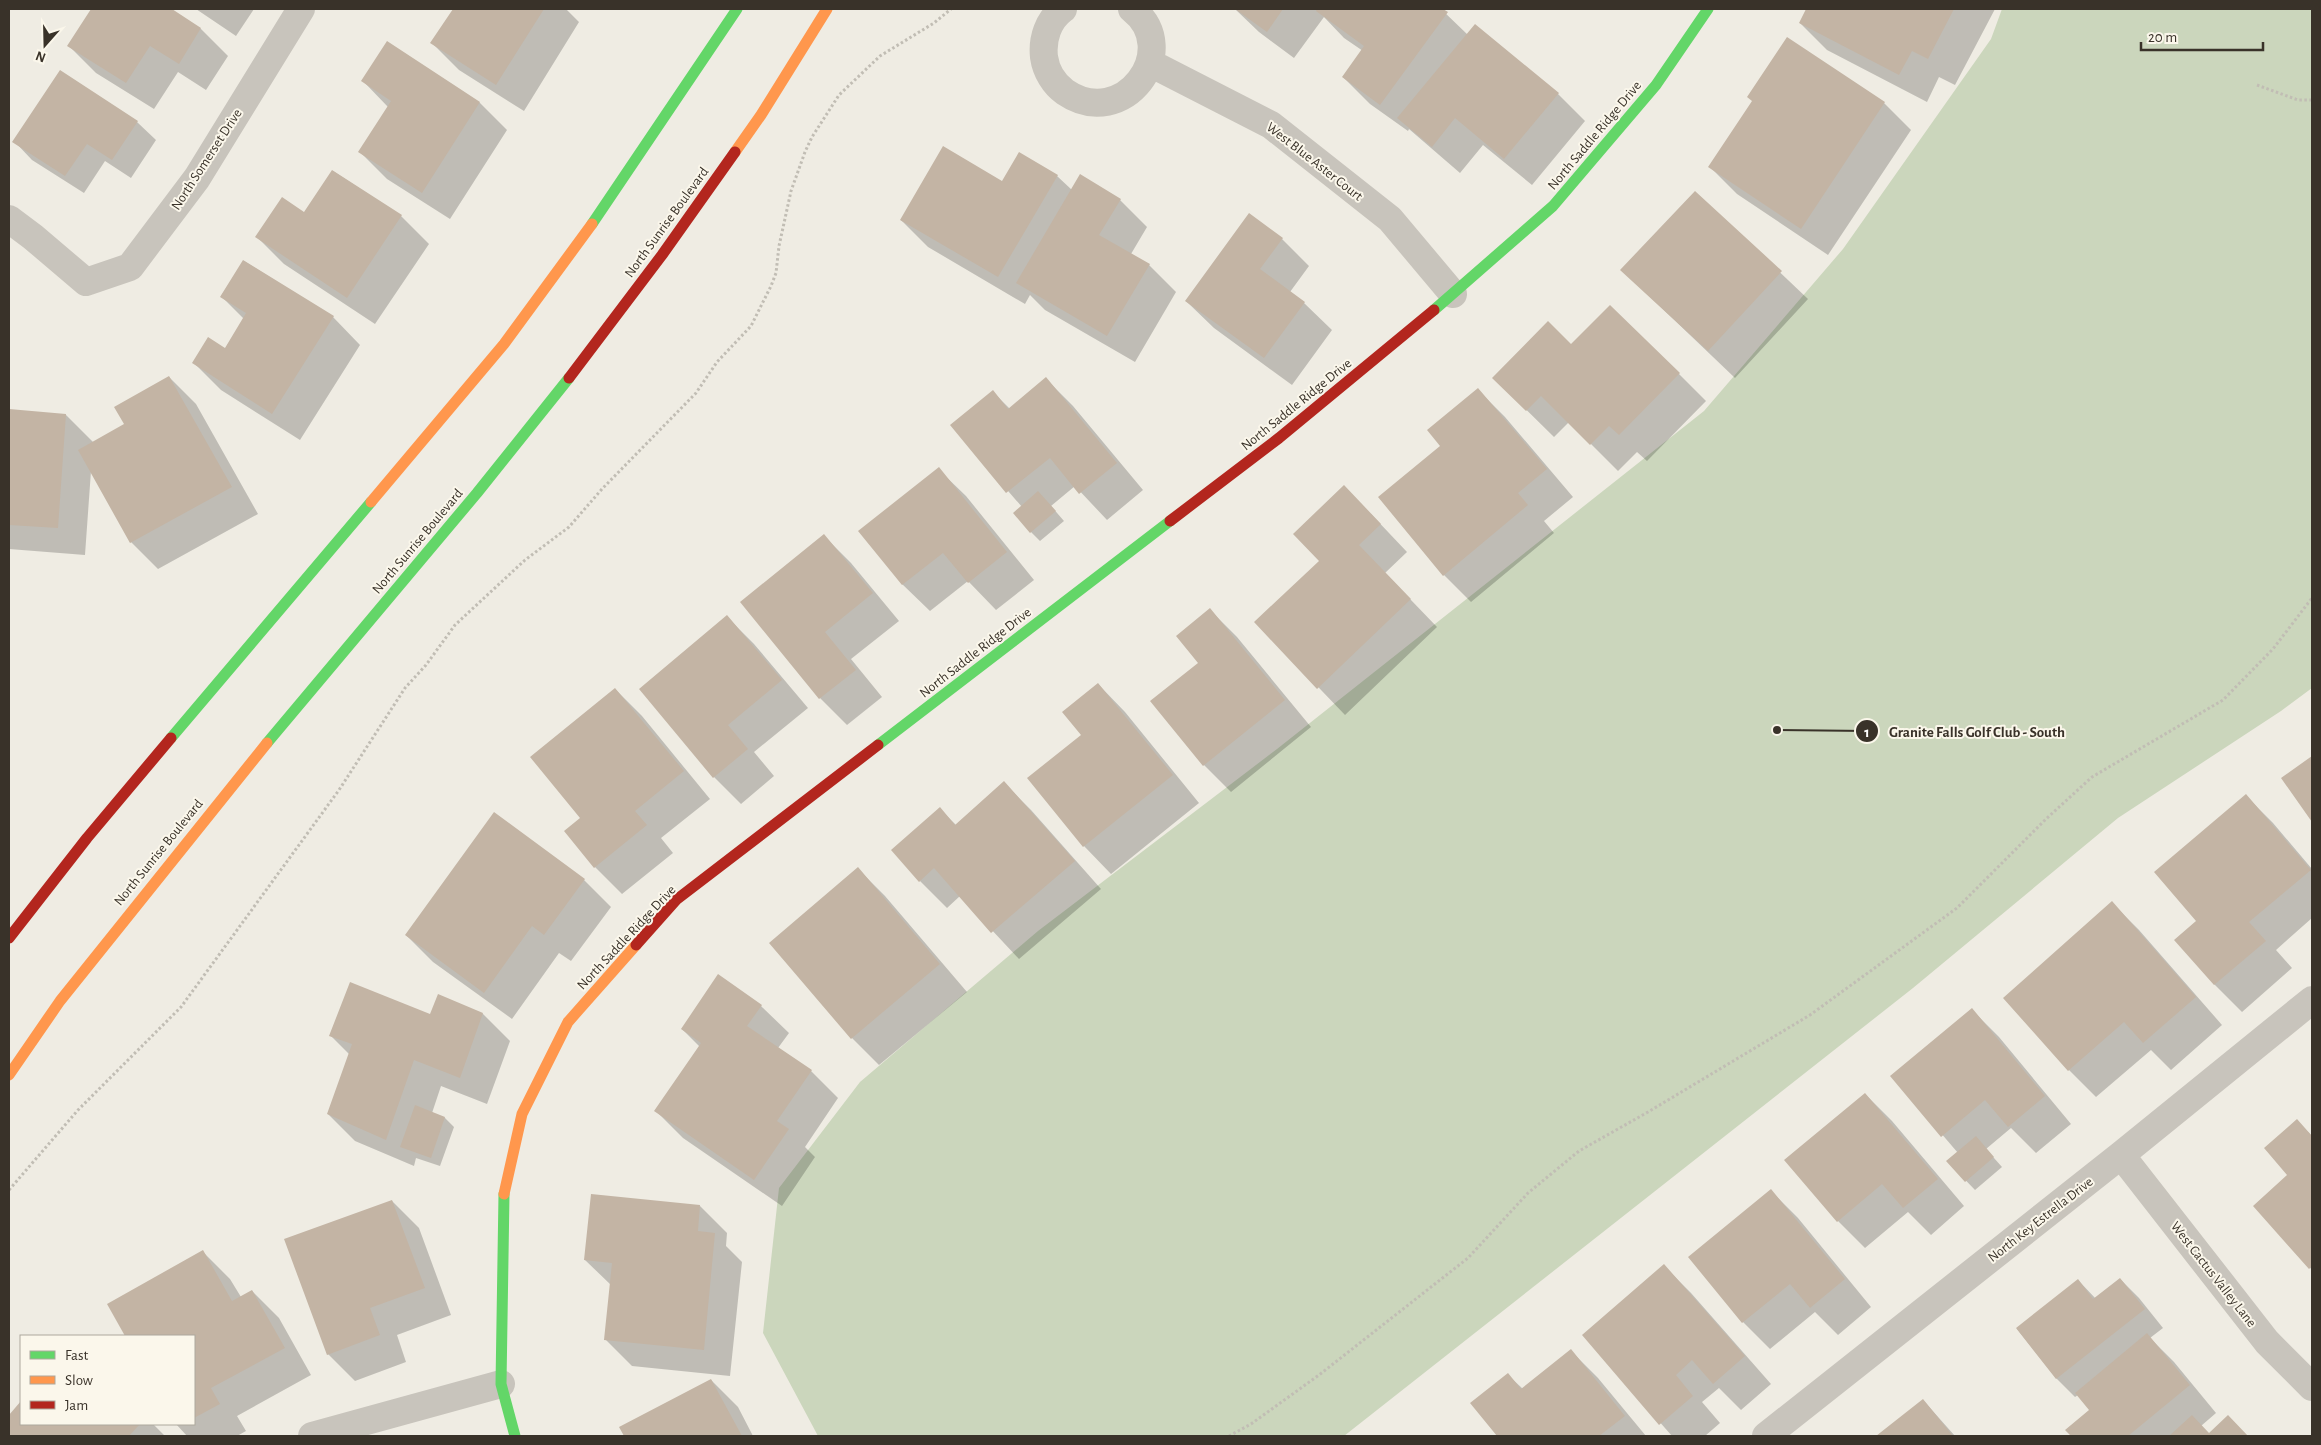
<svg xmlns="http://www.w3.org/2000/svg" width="2321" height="1445" viewBox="0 0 2321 1445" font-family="'Alegreya Sans',sans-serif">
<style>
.green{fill:#cbd6bc}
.shadow{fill:#0003}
.building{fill:#c3b4a4}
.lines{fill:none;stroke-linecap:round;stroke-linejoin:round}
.path{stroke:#c1bdb4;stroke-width:3;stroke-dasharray:2.5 2.5;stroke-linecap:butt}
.street{stroke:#c8c4bc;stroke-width:28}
.fast{stroke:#63d668;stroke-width:11}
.slow{stroke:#ff974d;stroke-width:11}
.jam{stroke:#b3261e;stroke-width:11}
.labels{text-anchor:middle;stroke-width:4;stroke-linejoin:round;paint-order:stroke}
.street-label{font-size:14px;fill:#393229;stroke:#fbf7eb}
.leader{fill:none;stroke:#393229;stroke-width:2}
.callout-dot{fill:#393229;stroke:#fbf7eb;stroke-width:2}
.mark-label{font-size:15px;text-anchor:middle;font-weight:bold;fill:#fff}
.callout-label{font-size:15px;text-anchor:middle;font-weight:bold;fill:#393229;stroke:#fbf7eb;stroke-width:4;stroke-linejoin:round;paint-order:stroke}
</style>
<rect width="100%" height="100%" fill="#efece3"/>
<path class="green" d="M2002,9H2312V688L2281,711L2118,818L1913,988L1344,1436H818L763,1333L779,1188L860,1082L1038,931L1277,749L1704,411L1843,249L1991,39Z"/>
<path class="shadow" d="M93,9H169L201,29L228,56L206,90L178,72L154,109L96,73L69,46Z
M196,9H254L236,36Z
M454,9H566L579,22L524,111L459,70L432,43Z
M1235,9H1441L1468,35L1558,94L1585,121L1532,185L1483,145L1460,173L1409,129L1408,131L1370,104L1343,77L1363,51L1344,38L1324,17L1294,58L1259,32Z
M1807,9H1995L1955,85L1939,77L1927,102L1827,50L1800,23Z
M387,43L480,103L507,130L450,219L387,179L360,152L388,107L363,81Z
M1884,103L1911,130L1828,255L1737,194L1710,167Z
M137,122L156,140L131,178L105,161L84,193L32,160L14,141Z
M333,171L401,216L429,244L375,324L284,264L257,237L305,213Z
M1057,176L1072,190L1120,200L1147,227L1131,254L1149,265L1176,292L1135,362L1045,310L1030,295L1025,304L928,247L901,220L1003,182Z
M1695,192L1808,299L1735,378L1622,270Z
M1282,239L1309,266L1290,292L1304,303L1332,330L1292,385L1214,328L1186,301Z
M244,261L333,317L360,345L300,440L221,390L194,363L225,349L244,319L221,296Z
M1571,346L1679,374L1706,401L1647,461L1637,452L1618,471L1569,422L1554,437L1494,378Z
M169,377L196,404L258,514L158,569L131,542L91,471L85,555L9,549V410L66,415L94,443L126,425Z
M1046,379L1073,406L1143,490L1107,520L1075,486L1051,506L1064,521L1040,541L1031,532L1022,507L951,425L993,392L1010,409Z
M1478,390L1505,417L1573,497L1544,521L1554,533L1471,602L1444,575L1442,446Z
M938,469L966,496L1034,580L996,610L968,581L930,611L902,584Z
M1371,514L1407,552L1385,573L1437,627L1345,715L1256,622Z
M824,536L851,563L899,621L851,659L882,697L847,725L820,698Z
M1210,610L1237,637L1311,727L1231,792L1204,765L1199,663Z
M727,617L754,644L808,708L754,752L774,776L741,804L714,777Z
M1098,684L1125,712L1199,803L1111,874L1084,846L1029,778L1083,735Z
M615,689L642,716L710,799L661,838L673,853L622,894L595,867L566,831L582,818Z
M2312,758V820L2283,779Z
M1004,783L1031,810L1101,889L1019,959L960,896L947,908L920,881L939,808L956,825Z
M2246,796L2273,823L2312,869V918L2276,950L2292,968L2242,1012L2214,984L2198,921Z
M858,869L885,896L967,992L879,1065L852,1038L771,943Z
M584,880L611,907L571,961L559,953L512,1019L433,962L406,935Z
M2112,903L2139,930L2222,1025L2171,1070L2151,1050L2096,1097L2069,1070L2005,998Z
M439,996L483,1014L510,1041L487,1104L441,1086L432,1113L445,1118L454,1127L440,1166L416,1158L414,1166L355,1141L328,1114L350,1055L330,1035L431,1015Z
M761,1006L789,1033L778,1048L811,1071L838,1098L805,1147L815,1157L782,1206L683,1138L656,1111L700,1047L682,1029Z
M1972,1010L1999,1037L2071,1124L2036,1153L2011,1128L1986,1149L2002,1167L1975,1190L1948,1162L1958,1153L1892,1076Z
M1865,1094L1892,1121L1964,1206L1931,1235L1908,1212L1865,1248L1838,1221L1786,1160Z
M2297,1121L2312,1136V1270L2254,1206L2289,1175Z
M1771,1191L1798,1218L1871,1307L1838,1335L1815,1312L1770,1349L1743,1322L1690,1257Z
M392,1201L419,1228L451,1315L397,1335L406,1362L355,1381L328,1354Z
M700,1206L727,1233L726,1246L742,1262L730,1376L632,1366L605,1339L611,1285L585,1260Z
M203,1252L230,1279L241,1297L252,1291L279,1318L311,1375L237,1416L246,1431L237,1436H187L176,1424H194V1336H126L109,1305Z
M1664,1266L1691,1293L1771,1384L1741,1410L1719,1388L1702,1402L1720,1423L1705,1436H1672L1584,1336Z
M2120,1279L2139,1298L2163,1328L2150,1338L2174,1362L2216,1413L2201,1426L2209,1434L2228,1417L2247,1436H2072L2067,1430L2090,1410L2078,1395L2075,1397L2057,1379L2017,1329L2078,1280L2096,1299Z
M1571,1351L1598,1378L1646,1436H1499L1472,1403L1508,1375L1523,1389Z
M711,1380L738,1407L753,1436H626L621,1428Z
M1923,1400L1955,1436H1878Z
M21,1403V1424H153L165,1436H9V1417Z"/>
<path class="building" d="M91,9H172L201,28L179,64L150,46L126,83L67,46Z
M453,9H544L496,85L430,43Z
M1235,9H1283L1267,32Z
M1317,9H1443L1448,12L1380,105L1342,77L1364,46L1316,11Z
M1806,9H1954L1928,59L1912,51L1899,75L1799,23Z
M1475,24L1559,93L1504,159L1455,118L1432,147L1397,118Z
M1787,37L1885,102L1801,229L1708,167L1752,101L1747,97Z
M387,41L480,102L422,193L358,152L391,101L361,81Z
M60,70L138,121L112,160L87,144L65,176L12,142Z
M943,146L1002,181L1019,152L1058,175L998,277L900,220Z
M332,170L402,215L347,298L255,237L282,197L304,212Z
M1080,174L1121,199L1099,235L1150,264L1107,336L1016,283Z
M1695,191L1782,271L1708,351L1620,270Z
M1249,213L1283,238L1260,269L1305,302L1264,358L1185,301Z
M243,260L334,316L272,414L192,363L208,337L225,348L246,313L220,297Z
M1610,305L1680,373L1619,435L1609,426L1590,445L1541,396L1526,411L1492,378L1548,321L1571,344Z
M169,376L232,487L130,543L78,450L124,424L114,407Z
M1046,377L1117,463L1079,494L1050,458L1006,493L950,425L993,390L1008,409Z
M1478,388L1547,469L1518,493L1528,505L1443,576L1378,497L1440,446L1427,430Z
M9,409L66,414L58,528L9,525Z
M939,467L1007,552L968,583L943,553L902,585L858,531Z
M1344,485L1381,524L1359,545L1411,599L1317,689L1254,622L1319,561L1293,534Z
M1038,491L1056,511L1030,533L1013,513Z
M824,534L873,593L825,632L856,670L819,699L740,602Z
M1210,608L1285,700L1203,766L1150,701L1198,663L1176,636Z
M727,615L782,680L728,725L748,749L713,778L639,689Z
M1098,683L1173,775L1083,847L1027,778L1081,735L1062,712Z
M615,688L684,771L635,811L647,825L594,868L564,831L580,818L530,757Z
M2312,756V822L2281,778Z
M1004,781L1075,861L991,933L934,868L919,882L891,850L940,807L955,825Z
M2246,794L2311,870L2249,922L2266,941L2214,985L2174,940L2196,921L2154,872Z
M494,812L585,879L544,935L532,926L484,993L405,935Z
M858,867L940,964L851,1039L769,943Z
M2112,901L2196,997L2143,1043L2124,1022L2068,1071L2003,998Z
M718,974L762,1005L747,1026L812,1070L777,1121L789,1129L754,1180L654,1111L701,1043L681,1029Z
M350,982L430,1014L438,994L483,1013L460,1078L414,1060L386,1140L327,1114L352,1044L329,1036Z
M1972,1008L2045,1096L2008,1127L1985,1100L1941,1137L1890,1076Z
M1865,1093L1938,1179L1903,1208L1882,1184L1837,1222L1784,1160Z
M415,1105L445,1117L431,1158L400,1147Z
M2297,1119L2312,1136V1266L2309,1269L2253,1206L2287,1175L2264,1148Z
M1976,1136L1994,1157L1965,1182L1946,1161Z
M1771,1189L1845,1279L1810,1308L1790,1284L1742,1323L1688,1257Z
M591,1194L700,1205L698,1231L715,1233L704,1350L604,1340L612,1263L584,1260Z
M392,1200L425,1288L370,1308L380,1335L327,1355L284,1239Z
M203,1250L232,1301L252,1290L285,1348L211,1388L220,1404L194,1418V1336H125L107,1304Z
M1664,1264L1745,1356L1713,1384L1692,1360L1676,1375L1693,1396L1659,1425L1582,1335Z
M2120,1278L2145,1309L2056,1379L2016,1328L2078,1279L2093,1299Z
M2147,1333L2190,1385L2128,1436H2071L2065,1430L2089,1410L2075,1393Z
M1571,1349L1625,1416L1599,1436H1497L1470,1403L1508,1373L1521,1389Z
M711,1379L742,1436H624L619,1427Z
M1923,1399L1953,1436H1876Z
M21,1401V1424H140L129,1436H9V1415Z
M2192,1415L2209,1433L2228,1415L2248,1436H2169Z"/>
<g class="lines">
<path class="path" d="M2257,85L2298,100H2312
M9,1190L78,1110L181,1007L339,790L405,688L426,665L455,625L525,560L569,527L602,489L696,393L717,362L751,326L771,286L776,273L779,246L791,191L805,152L812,137L839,95L880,56L934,23L951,9
M1229,1436L1251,1424L1319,1375L1468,1258L1528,1193L1579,1151L1648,1112L1810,1015L1957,908L2046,819L2092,777L2223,700L2273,649L2312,598"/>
<path class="street" d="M1063,9C1048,20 1042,39 1044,57C1046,71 1054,84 1065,92C1123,132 1184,50 1132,9
M1150,63L1271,125L1390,219L1453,294
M9,219L33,237L86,282L130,267L197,178L301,9
M2121,1155L2267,1342L2312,1387
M312,1436L501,1384
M1766,1436L2121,1155L2312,1000"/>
<path class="fast" d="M592,224L737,9
M1434,310L1553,206L1656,85L1708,9
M171,738L371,502
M267,743L477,493L569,378
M878,745L1170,521
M504,1194L501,1384L515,1436"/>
<path class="slow" d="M735,152L761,115L827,9
M371,502L504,344L592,224
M9,1075L60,1001L267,743
M504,1194L522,1114L568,1022L636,945"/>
<path class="jam" d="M569,378L662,255L735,152
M1170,521L1279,438L1434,310
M9,938L87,838L171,738
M636,945L676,900L878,745"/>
</g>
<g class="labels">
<g class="street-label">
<text transform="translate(1594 135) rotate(-50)" y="5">North Saddle Ridge Drive</text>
<text transform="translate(206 159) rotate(-57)" y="5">North Somerset Drive</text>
<text transform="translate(1315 161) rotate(38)" y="5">West Blue Aster Court</text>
<text transform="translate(666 222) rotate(-54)" y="5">North Sunrise Boulevard</text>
<text transform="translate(1296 404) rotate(-39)" y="5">North Saddle Ridge Drive</text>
<text transform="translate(417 541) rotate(-50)" y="5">North Sunrise Boulevard</text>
<text transform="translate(975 652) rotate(-38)" y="5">North Saddle Ridge Drive</text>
<text transform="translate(158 852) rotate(-51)" y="5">North Sunrise Boulevard</text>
<text transform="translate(626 937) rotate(-47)" y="5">North Saddle Ridge Drive</text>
<text transform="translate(2040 1219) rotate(-38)" y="5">North Key Estrella Drive</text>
<text transform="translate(2214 1274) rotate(52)" y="5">West Cactus Valley Lane</text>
</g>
</g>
<path class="leader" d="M1777 730L1867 731"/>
<g class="callout-dot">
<circle cx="1777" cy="730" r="5"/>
<circle cx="1867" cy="731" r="12"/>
</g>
<g class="mark-label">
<text x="1867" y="737">1</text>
</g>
<g class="callout-label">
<text x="1977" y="737">Granite Falls Golf Club - South</text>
</g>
<rect width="2321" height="1445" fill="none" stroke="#393229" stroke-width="20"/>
<rect x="20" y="1335" width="175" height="90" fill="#fbf7eb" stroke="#ada89d"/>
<rect x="30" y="1351" width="25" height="8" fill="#63d668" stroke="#ada89d"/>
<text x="65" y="1360" font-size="15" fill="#393229">Fast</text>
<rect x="30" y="1376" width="25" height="8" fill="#ff974d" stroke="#ada89d"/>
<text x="65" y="1385" font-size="15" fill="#393229">Slow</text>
<rect x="30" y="1401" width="25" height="8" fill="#b3261e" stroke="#ada89d"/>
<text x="65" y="1410" font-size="15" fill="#393229">Jam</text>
<g transform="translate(45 45) rotate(200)" stroke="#fbf7eb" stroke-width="4" paint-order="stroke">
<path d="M0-4L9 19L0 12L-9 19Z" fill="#393229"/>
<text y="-8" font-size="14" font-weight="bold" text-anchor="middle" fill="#393229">N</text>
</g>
<path d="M2141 42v8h122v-8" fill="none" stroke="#393229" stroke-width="2.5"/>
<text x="2148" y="42" font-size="15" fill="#393229" stroke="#fbf7eb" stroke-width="4" paint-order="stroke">20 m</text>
</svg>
